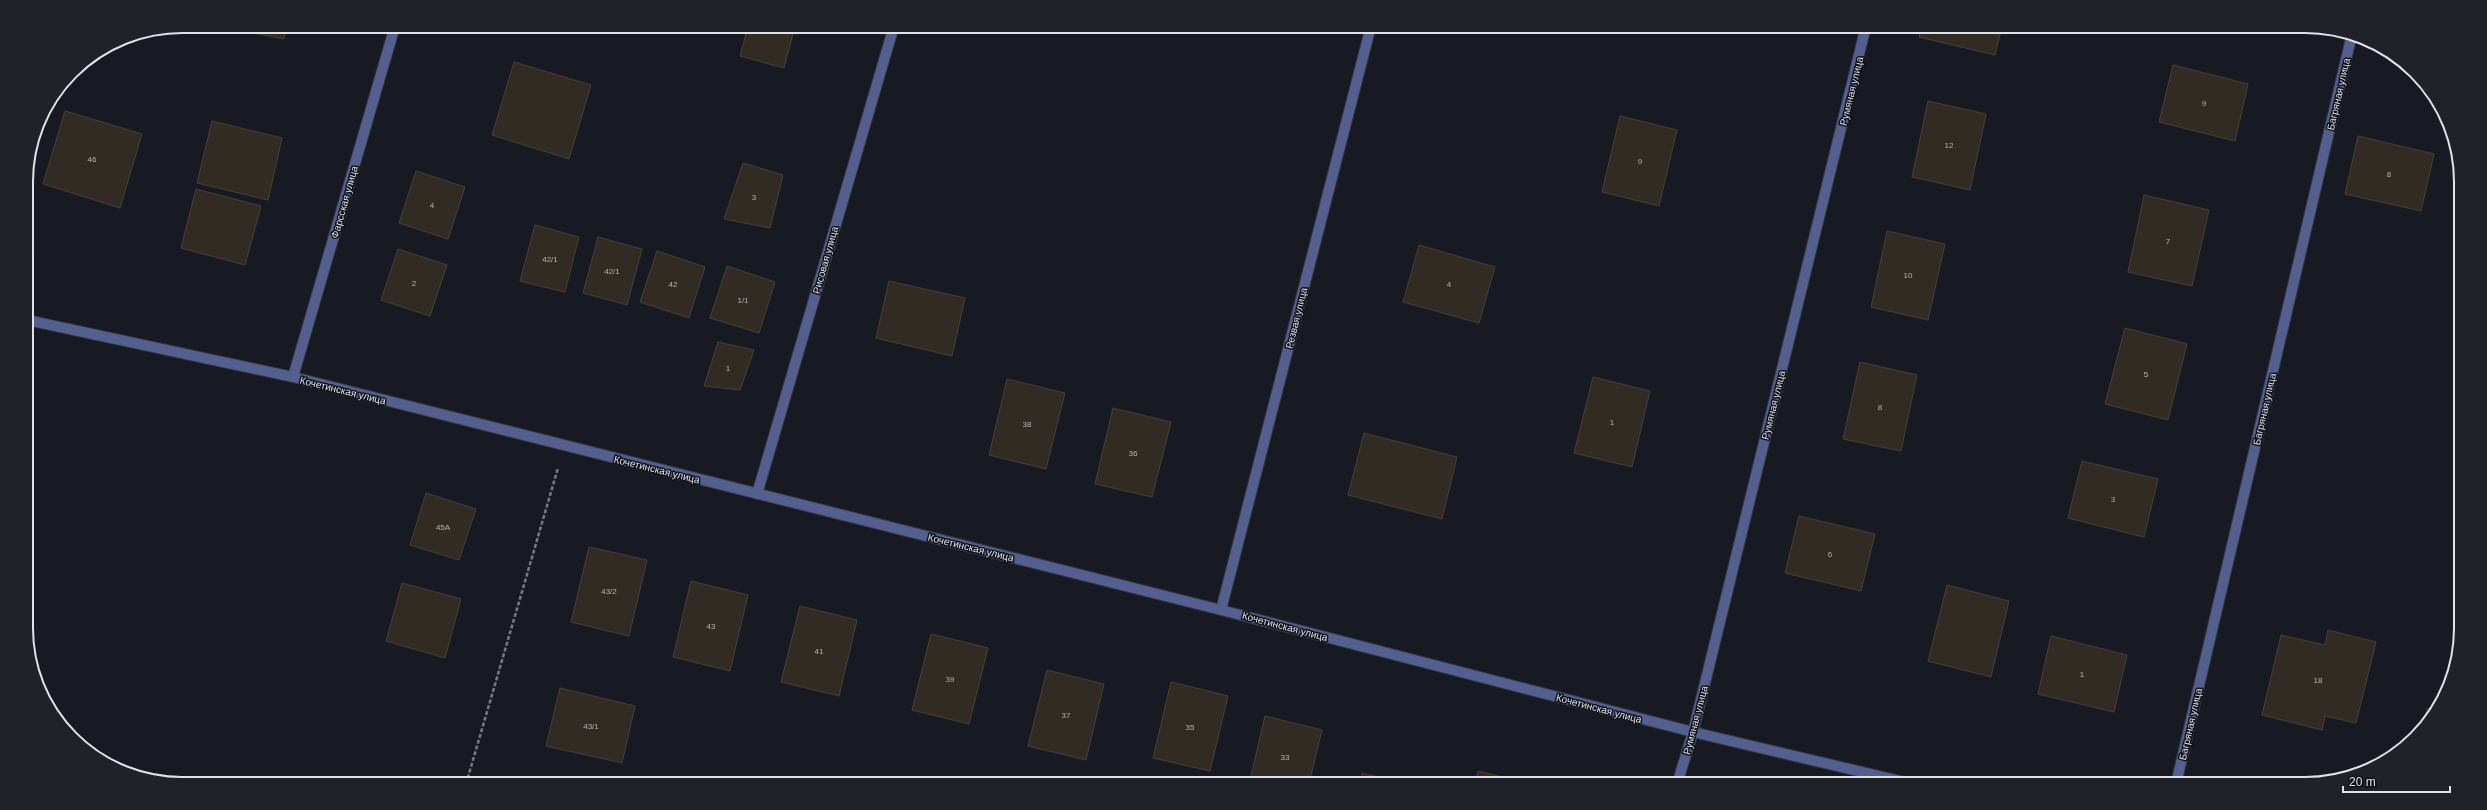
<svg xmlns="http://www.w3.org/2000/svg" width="2487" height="810" viewBox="0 0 2487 810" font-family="Helvetica,sans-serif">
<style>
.building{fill:#322b23;stroke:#494138}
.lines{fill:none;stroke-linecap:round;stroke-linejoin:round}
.street-casing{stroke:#34363f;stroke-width:12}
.path{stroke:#787a82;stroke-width:2.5;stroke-dasharray:4 2;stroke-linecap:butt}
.street{stroke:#53608f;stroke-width:10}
.labels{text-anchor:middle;stroke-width:3;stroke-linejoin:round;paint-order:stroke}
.number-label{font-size:8px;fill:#b4b4b7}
.street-label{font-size:10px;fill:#e0e2e8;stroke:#0f111a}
.rim{fill:none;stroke:#e0e2e8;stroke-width:2}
</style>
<rect width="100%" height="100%" fill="#181a23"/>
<path class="building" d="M219,26H286L284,39Z
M748,26H795L784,68L740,56Z
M1922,26H2002L1995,55L1919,37Z
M514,62L591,85L569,159L492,135Z
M2173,65L2248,84L2235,141L2159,122Z
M1928,101L1986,114L1970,190L1912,177Z
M65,111L142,134L120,208L43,184Z
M1620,116L1677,130L1659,206L1602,192Z
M212,121L282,138L268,200L197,183Z
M2358,136L2434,154L2421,211L2345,194Z
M743,163L783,175L770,228L724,219Z
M416,171L465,187L448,239L399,223Z
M196,189L261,206L245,265L181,248Z
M2144,195L2209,210L2192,286L2128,272Z
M535,225L579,237L565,292L520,281Z
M1887,231L1945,244L1928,320L1871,307Z
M598,237L642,249L627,305L583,293Z
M1419,245L1495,267L1479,323L1403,302Z
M398,249L447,265L430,316L381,300Z
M657,251L705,267L689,318L640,302Z
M727,266L775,282L759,333L710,318Z
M889,281L965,298L952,356L876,338Z
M2125,328L2187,344L2168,420L2105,404Z
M718,342L754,350L740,390L704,386Z
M1860,362L1917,375L1901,451L1843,439Z
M1593,377L1650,391L1632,467L1574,453Z
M1007,379L1065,393L1046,469L989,455Z
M1113,408L1171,422L1152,497L1095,484Z
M1364,433L1457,457L1442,519L1348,495Z
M2082,461L2158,479L2144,537L2068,518Z
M426,493L476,509L459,560L410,545Z
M1799,516L1875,534L1861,591L1785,573Z
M589,547L647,560L629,636L571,622Z
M691,581L748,595L730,671L673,657Z
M402,583L461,599L445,658L386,641Z
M1947,585L2009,601L1991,677L1928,661Z
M800,606L857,620L839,696L781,682Z
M2328,630L2376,642L2356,723L2325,716L2322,730L2262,715L2281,635L2325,645Z
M931,634L988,648L969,724L912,710Z
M2051,636L2127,655L2114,712L2038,694Z
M1047,670L1104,684L1086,760L1028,746Z
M1171,682L1228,696L1210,771L1153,758Z
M560,688L635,706L622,763L546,746Z
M2427,708L2437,710L2423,727Z
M1265,716L1322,730L1309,784H1249Z
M1478,771L1530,784H1475Z
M1362,773L1407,784H1360Z"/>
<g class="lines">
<g class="street-casing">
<path id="street" d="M27,320L293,377L1221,610L1693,732L1913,784
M293,377L395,26
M757,494L894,26
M1221,610L1371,26
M1677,784L1693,732L1866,26
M2176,784L2352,34"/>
</g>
<path class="path" d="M466,784L558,468"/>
<use href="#street" class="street"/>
</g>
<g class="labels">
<g class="number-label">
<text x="2204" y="106">9</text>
<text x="1949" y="148">12</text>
<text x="92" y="162">46</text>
<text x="1640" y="164">9</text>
<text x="2389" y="177">8</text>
<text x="754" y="200">3</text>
<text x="432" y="208">4</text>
<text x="2168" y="244">7</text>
<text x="550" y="262">42/1</text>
<text x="612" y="274">42/1</text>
<text x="1908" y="278">10</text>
<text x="414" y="286">2</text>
<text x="673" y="287">42</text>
<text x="1449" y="287">4</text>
<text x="743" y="303">1/1</text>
<text x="728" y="371">1</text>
<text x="2146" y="377">5</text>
<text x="1880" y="410">8</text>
<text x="1612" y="425">1</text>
<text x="1027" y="427">38</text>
<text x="1133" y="456">36</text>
<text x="2113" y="502">3</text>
<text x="443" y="530">45А</text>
<text x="1830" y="557">6</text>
<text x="609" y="594">43/2</text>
<text x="711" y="629">43</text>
<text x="819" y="654">41</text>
<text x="2082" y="677">1</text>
<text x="950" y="682">39</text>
<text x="2318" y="683">18</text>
<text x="1066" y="718">37</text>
<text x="591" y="729">43/1</text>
<text x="1190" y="730">35</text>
<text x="1285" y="760">33</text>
</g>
<g class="street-label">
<text transform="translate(1851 91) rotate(-76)" y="4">Румяная улица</text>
<text transform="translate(2338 94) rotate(-77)" y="4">Багряная улица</text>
<text transform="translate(344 202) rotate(-74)" y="4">Фарсская улица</text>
<text transform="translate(825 260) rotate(-74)" y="4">Рисовая улица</text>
<text transform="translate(1296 318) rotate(-76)" y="4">Резвая улица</text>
<text transform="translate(343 390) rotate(14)" y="4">Кочетинская улица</text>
<text transform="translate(1773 405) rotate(-76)" y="4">Румяная улица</text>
<text transform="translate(2264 409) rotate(-77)" y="4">Багряная улица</text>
<text transform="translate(657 469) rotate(14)" y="4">Кочетинская улица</text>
<text transform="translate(971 547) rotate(14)" y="4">Кочетинская улица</text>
<text transform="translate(1285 626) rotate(15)" y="4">Кочетинская улица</text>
<text transform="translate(1599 708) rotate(15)" y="4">Кочетинская улица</text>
<text transform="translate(1695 720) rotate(-75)" y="4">Румяная улица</text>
<text transform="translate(2190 724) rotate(-77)" y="4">Багряная улица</text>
</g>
</g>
<path d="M0 0H2487V810H0ZM182 33H2305A149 149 0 0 1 2454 182V628A149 149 0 0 1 2305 777H182A149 149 0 0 1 33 628V182A149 149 0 0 1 182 33Z" fill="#20222a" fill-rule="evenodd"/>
<path class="rim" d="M182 33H2305A149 149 0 0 1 2454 182V628A149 149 0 0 1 2305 777H182A149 149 0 0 1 33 628V182A149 149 0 0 1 182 33Z"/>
<path d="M2343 786v6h107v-6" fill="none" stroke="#e0e2e8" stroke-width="2"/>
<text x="2349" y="786" font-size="12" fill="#e0e2e8" stroke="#0f111a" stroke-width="3" paint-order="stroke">20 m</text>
</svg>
